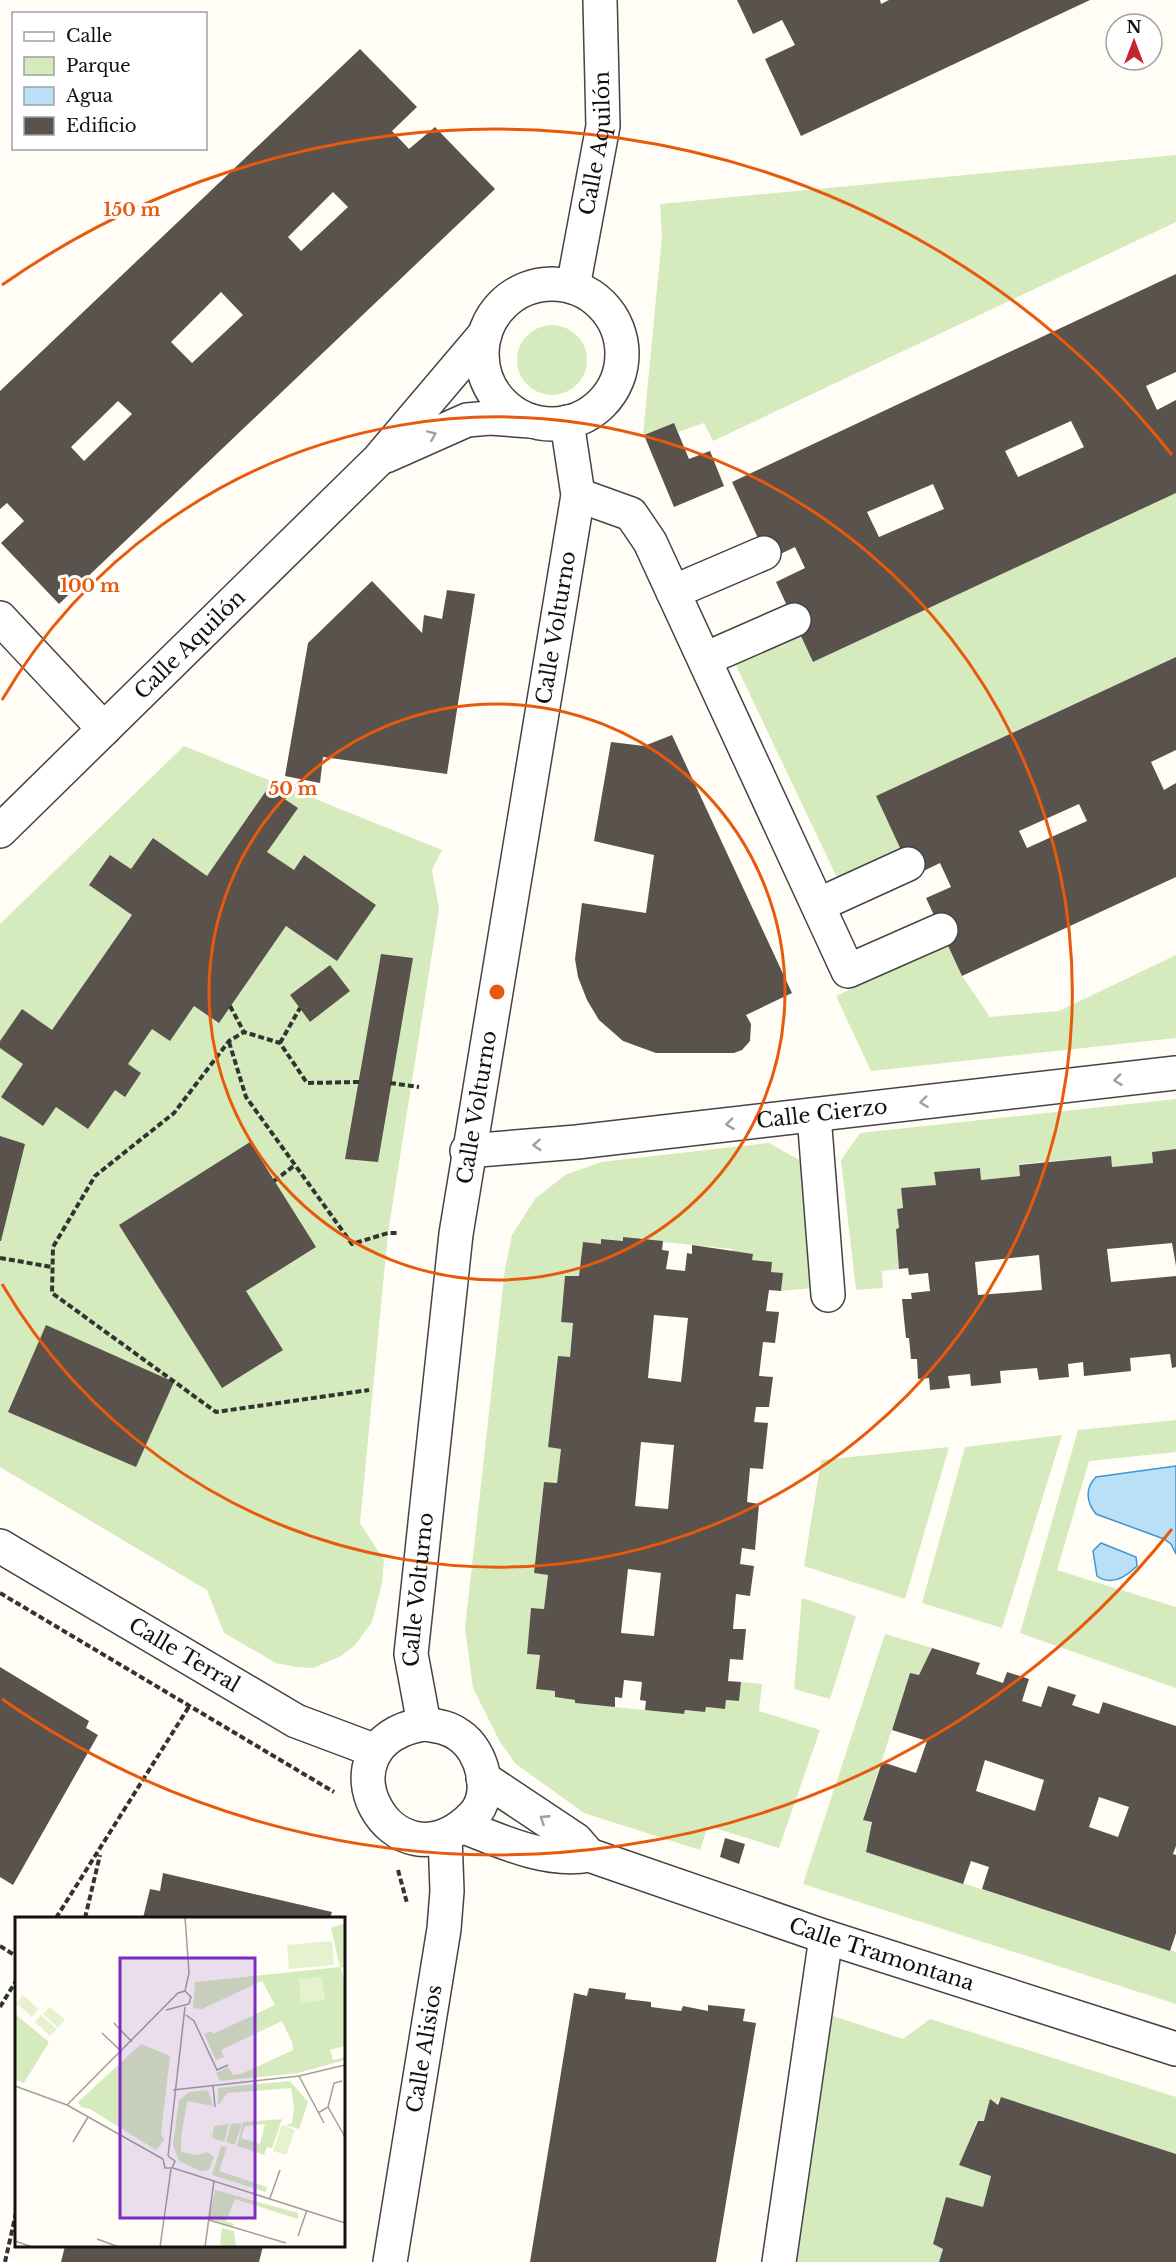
<svg xmlns="http://www.w3.org/2000/svg" width="1176" height="2262" viewBox="0 0 1176 2262" font-family="'Libre Baskerville',serif">
<style>
.green{fill:#d5ebbd}
.water{fill:#b9e0f7;stroke:#3f96cf;stroke-width:1.5}
.building{fill:#5a524d;fill-rule:evenodd}
.lines{fill:none;stroke-linecap:round;stroke-linejoin:round}
.minor-casing{stroke:#444;stroke-width:36}
.path{stroke:#333;stroke-width:4;stroke-dasharray:6 3;stroke-linecap:butt}
.minor{stroke:#fff;stroke-width:33}
.oneway{stroke:#a0a0a0}
.ring{fill:none;stroke:#e8590c;stroke-width:3}
.labels{text-anchor:middle;stroke-width:6;stroke-linejoin:round;paint-order:stroke}
.street-label{font-size:21px;fill:#111;stroke:#fff}
.inset-road{fill:none;stroke:#a09f9a;stroke-width:1.5}
.view{fill:#7b2cbf;fill-opacity:0.15;stroke:#7b2cbf;stroke-width:3}
.inset-edge{fill:none;stroke:#111;stroke-width:3}
.centre{fill:#e8590c;stroke:#fff;stroke-width:3}
.ring-label{font-size:18px;text-anchor:middle;font-weight:bold;fill:#e8590c;stroke:#fff;stroke-width:6;stroke-linejoin:round;paint-order:stroke}
</style>
<rect width="100%" height="100%" fill="#fffdf5"/>
<path class="green" d="M1176,155V222L713,441L704,423L678,432L674,424L643,435L662,236L660,204Z
M517 360a35 35 0 1 1 70 0a35 35 0 1 1-70 0Z
M1176,493V657L876,796L904,857L840,884L734,661L799,631L813,662Z
M184,746L442,850L432,870L439,909L388,1233L360,1523L384,1560L382,1583L372,1622L355,1645L341,1656L313,1668L296,1667L276,1663L224,1633L207,1590L0,1467V924Z
M948,944L962,976L990,1017L1059,1011L1176,955V1038L871,1071L836,996Z
M1176,1099V1149L1152,1152L1153,1163L1112,1167L1110,1156L1019,1164L1020,1176L981,1180L980,1168L935,1172L936,1185L901,1188L903,1208L897,1209L899,1228L896,1229L899,1269L882,1271L883,1288L856,1290L841,1160L860,1133Z
M769,1143L801,1161L812,1288L781,1291L783,1273L771,1272V1262L752,1260L732,1252V1249L623,1238V1241L601,1239V1244L583,1242L579,1276H565L561,1321L573,1323L570,1357H558L548,1446L561,1449L557,1483L544,1482L534,1573L548,1575L544,1609L531,1608L527,1654L540,1655L536,1689L555,1691V1697L575,1700V1703L684,1714L685,1710L704,1712L706,1707L725,1709L726,1700L739,1701L741,1682L762,1684L759,1711L820,1730L779,1848L708,1826L700,1850L584,1813L516,1764L500,1742L473,1688L465,1628L505,1269L512,1235L535,1199L565,1175L601,1162Z
M1176,1420V1452L1089,1461L1057,1570L1176,1607V1688L1020,1633L1078,1430Z
M1062,1435L1002,1628L922,1603L965,1447Z
M949,1447L905,1599L804,1566L821,1460Z
M802,1598L856,1616L830,1699L794,1689Z
M885,1634L932,1648L919,1675L910,1673L863,1819L872,1822L866,1852L1176,1952V2004L803,1884Z
M827,2014L903,2039L930,2019L1176,2097V2154L1001,2097L984,2121H977L960,2164L991,2176L983,2207L946,2197L933,2244L943,2249L939,2262H780Z"/>
<path class="water" d="M1176,1466V1554L1171,1544L1164,1539L1096,1514C1086,1502 1085,1488 1096,1477Z
M1101,1543L1136,1557L1137,1566C1126,1577 1111,1586 1097,1576L1093,1551Z"/>
<path class="building" d="M737,0H880L881,4L889,0H1090L801,136L765,59L795,45L782,20L753,34Z
M360,49L417,107L392,131L409,149L435,127L495,189L59,604L1,543L24,521L7,503L0,509V391ZM333,192L348,207L301,251L288,237ZM221,292L243,315L192,363L171,342ZM118,401L132,414L84,461L71,447Z
M1176,274V372L1146,386L1157,410L1176,400V493L813,662L776,582L805,568L795,547L768,560L732,482ZM1071,421L1084,447L1018,477L1005,451ZM933,484L944,509L879,537L867,512Z
M674,423L689,459L710,451L724,486L674,507L644,435Z
M372,581L422,633L424,615L442,619L447,590L475,594L447,774L323,757L320,783L285,776L308,643Z
M1176,657V750L1151,762L1164,790L1176,783V877L962,976L926,898L951,887L940,863L913,876L876,796ZM1079,804L1087,821L1027,848L1019,831Z
M672,735L792,993L746,1015L751,1024L750,1041L742,1050L734,1053H656L623,1041L599,1020L587,1000L578,977L575,959L582,903L646,913L654,855L594,841L611,742L644,746Z
M268,788L298,808L267,852L294,870L304,855L376,905L337,961L286,926L219,1023L194,1006L170,1041L152,1029L128,1064L141,1073L125,1097L115,1090L88,1129L56,1107L43,1126L1,1097L23,1064L0,1048V1041L22,1009L52,1030L132,915L89,885L110,855L131,869L153,838L207,876Z
M381,954L413,958L378,1162L345,1159Z
M330,965L350,991L310,1022L290,995Z
M0,1136L25,1144L1,1241H0Z
M250,1142L316,1247L246,1291L283,1350L222,1388L119,1225Z
M1176,1149V1266L1172,1243L1107,1249L1111,1282L1176,1276V1367L1172,1368L1170,1354L1130,1358L1131,1371L1084,1376L1083,1362L1068,1364L1069,1377L1039,1380L1037,1368L1000,1371L1001,1383L971,1386L970,1374L948,1376L950,1388L930,1390L929,1378L918,1379L917,1359H911L909,1338H906L902,1299H912L911,1293L930,1291L928,1273L909,1275L908,1268L899,1269L896,1229L899,1228L897,1209L903,1208L901,1188L936,1185L934,1172L980,1168L981,1180L1020,1176L1019,1165L1111,1156L1112,1167L1153,1163L1152,1152ZM1039,1255L1042,1290L978,1295L975,1262Z
M623,1237L663,1241L662,1250L669,1251L666,1269L685,1271L687,1253L692,1254V1245L753,1254L752,1260L772,1262L771,1272L783,1273L781,1291L769,1290L766,1311L779,1312L775,1343L763,1342L759,1376L773,1377L769,1407H756L754,1422L768,1423L763,1469L750,1468L747,1502L759,1504L755,1550L742,1548L740,1564L754,1566L750,1596L736,1594L733,1629H746L743,1660L730,1659L728,1681L741,1682L739,1701L726,1700L725,1709L706,1707L705,1712L685,1710L684,1714L645,1710L646,1701L640,1700L642,1682L624,1680L622,1698L615,1697V1707L575,1703V1700L555,1697V1691L536,1689L540,1655L527,1654L531,1608L544,1609L548,1575L534,1573L544,1482L557,1483L561,1449L548,1447L558,1356L570,1357L573,1323L561,1322L565,1276H579L583,1242L601,1244V1239L623,1241ZM654,1315L688,1318L681,1382L648,1378ZM641,1442L674,1445L668,1509L635,1506ZM628,1569L661,1573L654,1636L621,1633Z
M46,1325L174,1382L136,1467L8,1412Z
M932,1648L980,1663L976,1674L1003,1683L1007,1672L1029,1679L1022,1701L1041,1707L1048,1686L1076,1695L1072,1705L1099,1714L1103,1702L1176,1726V1846L1173,1854L1176,1855V1933L1170,1951L982,1889L989,1867L971,1861L963,1884L866,1852L872,1822L863,1820L882,1762L916,1773L927,1741L892,1730L910,1673L919,1675ZM985,1760L1044,1780L1035,1811L976,1791ZM1099,1797L1129,1807L1118,1837L1089,1827Z
M0,1667L89,1721L86,1728L98,1735L13,1885L0,1877Z
M725,1838L745,1844L739,1864L720,1857Z
M163,1873L332,1912L330,1918H143L150,1889L160,1891Z
M589,1988L626,1993L625,1999L651,2002V2007L681,2011L683,2006L708,2011V2005L745,2009L743,2021L756,2023L716,2262H530L574,1993L587,1996Z
M1001,2097L1176,2154V2262H939L943,2249L933,2244L946,2197L983,2207L991,2176L959,2165L978,2121H984L990,2099L998,2105Z
M65,2246H263L259,2262H61Z"/>
<g class="lines">
<g class="minor-casing">
<g id="minor">
<circle cx="552" cy="354" r="70"/>
<path id="s1" d="M573,287L603,126L600,0"/>
<path d="M386,456L467,420L490,418L530,421"/>
<path d="M578,495L631,514L650,542L848,971L941,930"/>
<path d="M673,592L764,553"/>
<path d="M0,618L104,729"/>
<path d="M705,659L794,620"/>
<path id="s2" d="M0,831L379,459L485,334"/>
<path d="M818,905L908,864"/>
<path d="M814,1115L828,1295"/>
<path id="s3" d="M467,1151L577,1142L1176,1073"/>
<path id="s4" d="M0,1546L296,1721L376,1751"/>
<path id="s5" d="M424,1724L411,1654L456,1234L578,495L567,422"/>
<path d="M424,1724C437,1726 448,1727 459,1735C483,1751 494,1794 473,1816C393,1897 310,1743 424,1724Z"/>
<path d="M483,1778L576,1840L589,1855"/>
<path id="s6" d="M462,1826C500,1841 547,1863 589,1855L826,1937L1176,2049"/>
<path id="s7" d="M390,2262L444,1929L447,1891L445,1836"/>
<path d="M779,2262L826,1937"/>
</g>
</g>
<path class="path" d="M230,1006L244,1032
M229,1042L246,1097L352,1244L388,1233H399
M280,1043L300,1008
M359,1082L307,1083L280,1043L244,1032L229,1041L174,1113L95,1176L53,1247L52,1293L216,1412L369,1390
M390,1083L419,1087
M274,1181L295,1165
M0,1258L52,1267
M0,1593L334,1792
M398,1870L407,1903
M56,1918L190,1705
M85,1918L100,1855
M0,1946L16,1956
M0,2007L16,1981
M5,2262L16,2213"/>
<use href="#minor" class="minor"/>
</g>
<defs><path id="oneway-chevron" d="M-2-3.5L2.5 0L-2 3.5" fill="none" stroke-width="1.6" stroke-linecap="round" stroke-linejoin="round" transform="scale(1.5)"/></defs>
<g class="oneway">
<use href="#oneway-chevron" transform="translate(432 435) rotate(-23)"/>
<use href="#oneway-chevron" transform="translate(1118 1080) rotate(173)"/>
<use href="#oneway-chevron" transform="translate(924 1102) rotate(173)"/>
<use href="#oneway-chevron" transform="translate(730 1124) rotate(173)"/>
<use href="#oneway-chevron" transform="translate(537 1145) rotate(176)"/>
<use href="#oneway-chevron" transform="translate(544 1819) rotate(-147)"/>
</g>
<g class="ring">
<circle cx="497" cy="992" r="288"/>
<path d="M2 700A575 575 0 1 1 2 1284"/>
<path d="M1172 1529A863 863 0 0 1 2 1699M2 285A863 863 0 0 1 1172 455"/>
</g>
<g class="labels">
<g class="street-label">
<text dy="7" stroke="none"><textPath href="#s1" startOffset="146">Calle Aquilón</textPath></text>
<text dy="7" stroke="none"><textPath href="#s5" startOffset="1108">Calle Volturno</textPath></text>
<text dy="7" stroke="none"><textPath href="#s2" startOffset="266">Calle Aquilón</textPath></text>
<text dy="7" stroke="none"><textPath href="#s5" startOffset="622">Calle Volturno</textPath></text>
<text dy="7" stroke="none"><textPath href="#s3" startOffset="357">Calle Cierzo</textPath></text>
<text dy="7" stroke="none"><textPath href="#s5" startOffset="136">Calle Volturno</textPath></text>
<text dy="7" stroke="none"><textPath href="#s4" startOffset="214">Calle Terral</textPath></text>
<text dy="7" stroke="none"><textPath href="#s6" startOffset="441">Calle Tramontana</textPath></text>
<text dy="7" stroke="none"><textPath href="#s7" startOffset="216">Calle Alisios</textPath></text>
</g>
</g>
<g transform="translate(15 1917)">
<rect width="330" height="330" fill="#fffdf5"/>
<path d="M330,6V49L326,51L330,68V129L315,133L318,143L330,140V143L283,156L205,164L201,156L213,150L218,158L226,157L278,133L277,125L267,104L206,133L209,140L201,143L189,117L196,114L198,117L260,88L247,64L187,92L178,91L180,65L325,50L316,11ZM0,97L34,125L9,166L0,163ZM126,127L155,139L146,216L149,223L141,233L75,192L66,190L63,185ZM275,164L293,185L284,212L271,208L277,206L279,190L276,171L212,176L203,189V171ZM193,173L198,189L172,184L166,222V235L183,238L192,235L199,240L194,253L185,254L164,244L158,228L164,183L174,175ZM267,202L257,231L252,230L249,238L222,229L228,205ZM250,207L245,227L226,221L230,209ZM227,206L220,228L211,225L216,207ZM214,207L209,225L197,221L199,209ZM206,229L212,230L204,254L252,270L251,275L197,258ZM200,273L283,296V302L220,282L211,304L219,307L218,310L194,301ZM207,311L219,314L221,330L205,328Z" fill="#d5ebbd" fill-rule="evenodd"/>
<path d="M317,24L319,48L274,52L272,28ZM307,60L310,83L286,86L284,62ZM8,78L23,92L17,100L1,86ZM35,90L50,103L43,111L28,97ZM26,98L42,112L35,119L20,105ZM267,208L280,213L271,238L258,234Z" fill="#e6f2cf"/>
<path class="inset-road" d="M170,0L174,56L170,74M151,93L174,87L176,80L170,74M171,98L179,104L202,153L213,148M99,106L117,125M87,116L107,135M284,159L309,206M0,169L52,188L148,242M198,169L200,190M158,173L284,159L330,148M52,188L163,76L170,74M313,190L319,166L327,164M303,196L313,190L330,220M58,225L73,200M153,239L170,90M148,242L150,251H157L160,244L153,239M158,251L330,306M255,281L265,253M194,303L271,326M283,319L292,293M82,322L104,330M0,324L17,330M145,330L156,252M190,330L199,264"/>
<path class="view" d="M105,41H240V301H105Z"/>
<rect width="330" height="330" class="inset-edge"/>
</g>
<circle cx="497" cy="992" r="9" class="centre"/>
<g class="ring-label">
<text x="132" y="216">150 m</text>
<text x="90" y="592">100 m</text>
<text x="293" y="795">50 m</text>
</g>
<rect x="12" y="12" width="195" height="138" fill="#ffffff" stroke="#a0a0a0" stroke-width="1.5"/>
<rect x="24" y="32" width="30" height="9" fill="#ffffff" stroke="#a0a0a0" stroke-width="1.5"/>
<text x="66" y="42" font-size="18" fill="#111111">Calle</text>
<rect x="24" y="57" width="30" height="18" fill="#d5ebbd" stroke="#a0a0a0" stroke-width="1.5"/>
<text x="66" y="72" font-size="18" fill="#111111">Parque</text>
<rect x="24" y="87" width="30" height="18" fill="#b9e0f7" stroke="#a0a0a0" stroke-width="1.5"/>
<text x="66" y="102" font-size="18" fill="#111111">Agua</text>
<rect x="24" y="117" width="30" height="18" fill="#5a524d" stroke="#a0a0a0" stroke-width="1.5"/>
<text x="66" y="132" font-size="18" fill="#111111">Edificio</text>
<g transform="translate(1134 42)"><circle r="28" fill="#ffffff" stroke="#a0a0a0" stroke-width="1.5"/>
<path d="M0-4.5L10 22L0 15L-10 22Z" fill="#c4262e"/>
<text y="-9" font-size="16" font-weight="bold" text-anchor="middle" fill="#111111">N</text>
</g>
</svg>
